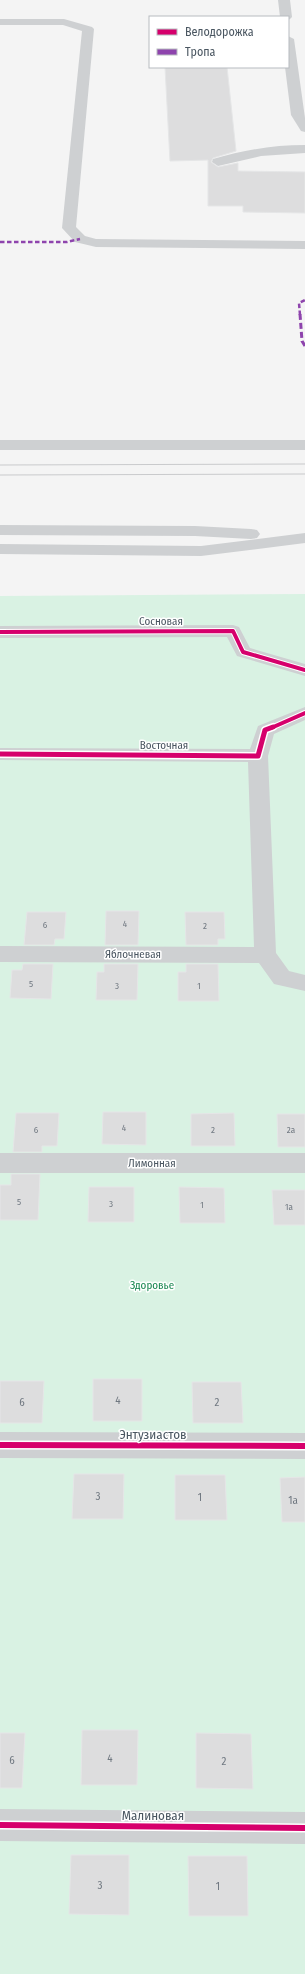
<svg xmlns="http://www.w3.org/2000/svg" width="305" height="1974" viewBox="0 0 305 1974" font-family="'Fira Sans Condensed',sans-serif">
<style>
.green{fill:#d9f2e3}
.building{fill:#ddddde;stroke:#e5e6e7}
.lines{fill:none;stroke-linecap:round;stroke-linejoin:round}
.minor{fill:#ced0d2;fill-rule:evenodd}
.tram{stroke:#c9cacc;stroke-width:1}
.quiet-far1{stroke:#8e44ad;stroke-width:2.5;stroke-dasharray:4.5 2.5;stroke-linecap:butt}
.quiet{stroke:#8e44ad;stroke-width:3;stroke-dasharray:6 3;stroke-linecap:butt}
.cycleway-far2-casing{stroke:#fff;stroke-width:6}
.cycleway-far1-casing{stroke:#fff;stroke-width:8}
.cycleway-casing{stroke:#fff;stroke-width:9}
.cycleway-far2{stroke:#d6006c;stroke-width:4}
.cycleway-far1{stroke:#d6006c;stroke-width:5}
.cycleway{stroke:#d6006c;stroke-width:6}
.labels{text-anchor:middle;stroke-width:3;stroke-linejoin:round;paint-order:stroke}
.number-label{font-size:9px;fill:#707881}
.street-label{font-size:11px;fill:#4a5661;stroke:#fff}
.park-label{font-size:11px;fill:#17864f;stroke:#fff}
.near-number-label{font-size:11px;fill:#707881}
.near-street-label{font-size:13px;fill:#4a5661;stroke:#fff}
</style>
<rect width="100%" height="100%" fill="#f4f4f4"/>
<path class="green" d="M305,594V1974H0V596Z"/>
<path class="building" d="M165,67H227L236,151L213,158L211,162L218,167L238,163V171L305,172V213L243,212V206H208V160L170,161Z
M106,911H139L138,945H105Z
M27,912H66L64,939H55L54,945H24Z
M185,912H224L225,939H218V945H186Z
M23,964H53L51,999L10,998L12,970H22Z
M104,964H138L137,1000H96L97,972H104Z
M186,964H218L219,1001H178V972H186Z
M103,1112H146V1145L102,1144Z
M16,1113H59L57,1146H42V1152H13Z
M234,1113L235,1146H191V1114Z
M277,1114H305V1147H278Z
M11,1174H40L38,1220H0V1185H11Z
M89,1187H134V1222H88Z
M179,1187L224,1188L225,1223H180Z
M272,1190H305V1225H274Z
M93,1379H142V1421H93Z
M0,1381H44L42,1423H0Z
M192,1382H241L243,1423H193Z
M74,1474H124L123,1519H72Z
M175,1475H225L227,1520H175Z
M305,1477V1522H282L280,1478Z
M82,1730H138L137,1785H81Z
M0,1733H25L22,1788H0Z
M196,1733L251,1734L253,1789L196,1788Z
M71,1855H129V1915L69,1914Z
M188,1856H247L248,1916H189Z"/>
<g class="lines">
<path class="minor" d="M278,0H290L292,17L290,19L288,20V17H280Z
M0,19H64L92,27L94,29L76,227L85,236L96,239L305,241V249L96,247L75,242L62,228L82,31L63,25H0Z
M288,36L294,39L305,118V132L301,131L291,115L285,67H288Z
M305,145V153L261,156L218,166L212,162L213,159C244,150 273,145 305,145Z
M0,440H305V450H0Z
M0,525L195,526L251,529L257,530L260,534L257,538L251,539L195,536L0,535Z
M305,533V543L201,556L0,554V544L201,546Z
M233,625L239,627L250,648L305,664V676L237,656L227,637L0,638V626Z
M305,707V720L274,734L268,756L276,953L289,971L305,975V991L274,984L259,963L0,962V946L254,947L248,762L0,760V748L250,749L258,726Z
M0,1153H305V1173H0Z
M0,1432L305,1433V1459L0,1458Z
M0,1809L305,1812V1844L0,1841Z"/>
<path class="tram" d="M0,465L305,464
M0,475L305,474"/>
<path class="quiet-far1" d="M0,242H67L80,239
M300,315L299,303L305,300"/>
<path class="quiet" d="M300,314L302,341L305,346"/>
<g class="cycleway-far2-casing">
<path id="cycleway-far2" d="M0,632L233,631L243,652L305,670
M271,728L305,713"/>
</g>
<g class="cycleway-far1-casing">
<path id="cycleway-far1" d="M0,754L258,756L265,730L273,727"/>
</g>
<g class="cycleway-casing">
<path id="cycleway" d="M0,1445L305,1446
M0,1825L305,1828"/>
</g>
<use href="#cycleway-far2" class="cycleway-far2"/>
<use href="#cycleway-far1" class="cycleway-far1"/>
<use href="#cycleway" class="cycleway"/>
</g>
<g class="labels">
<g class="number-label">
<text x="125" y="927">4</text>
<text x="45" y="928">6</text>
<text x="205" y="929">2</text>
<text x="31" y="987">5</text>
<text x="117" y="989">3</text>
<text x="199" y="989">1</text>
<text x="124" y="1131">4</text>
<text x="36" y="1133">6</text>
<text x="213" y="1133">2</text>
<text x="291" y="1133">2а</text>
<text x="19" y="1205">5</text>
<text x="111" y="1207">3</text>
<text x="202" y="1208">1</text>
<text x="289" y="1210">1а</text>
</g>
<g class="street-label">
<text x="161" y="625">Сосновая</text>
<text x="164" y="749">Восточная</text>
<text x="133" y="958">Яблочневая</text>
<text x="152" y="1167">Лимонная</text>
</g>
<g class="park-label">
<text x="152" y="1289">Здоровье</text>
</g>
<g class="near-number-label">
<text x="118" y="1404">4</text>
<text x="22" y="1406">6</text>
<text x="217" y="1406">2</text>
<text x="98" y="1500">3</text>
<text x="200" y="1501">1</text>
<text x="293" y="1504">1а</text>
<text x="110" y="1762">4</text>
<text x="12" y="1764">6</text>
<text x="224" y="1765">2</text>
<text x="100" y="1889">3</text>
<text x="218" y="1890">1</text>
</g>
<g class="near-street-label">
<text x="153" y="1439">Энтузиастов</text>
<text x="153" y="1820">Малиновая</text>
</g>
</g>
<rect x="149" y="16" width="140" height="52" fill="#ffffff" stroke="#b7bbc0"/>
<rect x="157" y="29" width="20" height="6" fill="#d6006c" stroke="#b7bbc0"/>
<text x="185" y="36" font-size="12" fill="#4a5661">Велодорожка</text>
<rect x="157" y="49" width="20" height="6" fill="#8e44ad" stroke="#b7bbc0"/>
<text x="185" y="56" font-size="12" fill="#4a5661">Тропа</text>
</svg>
